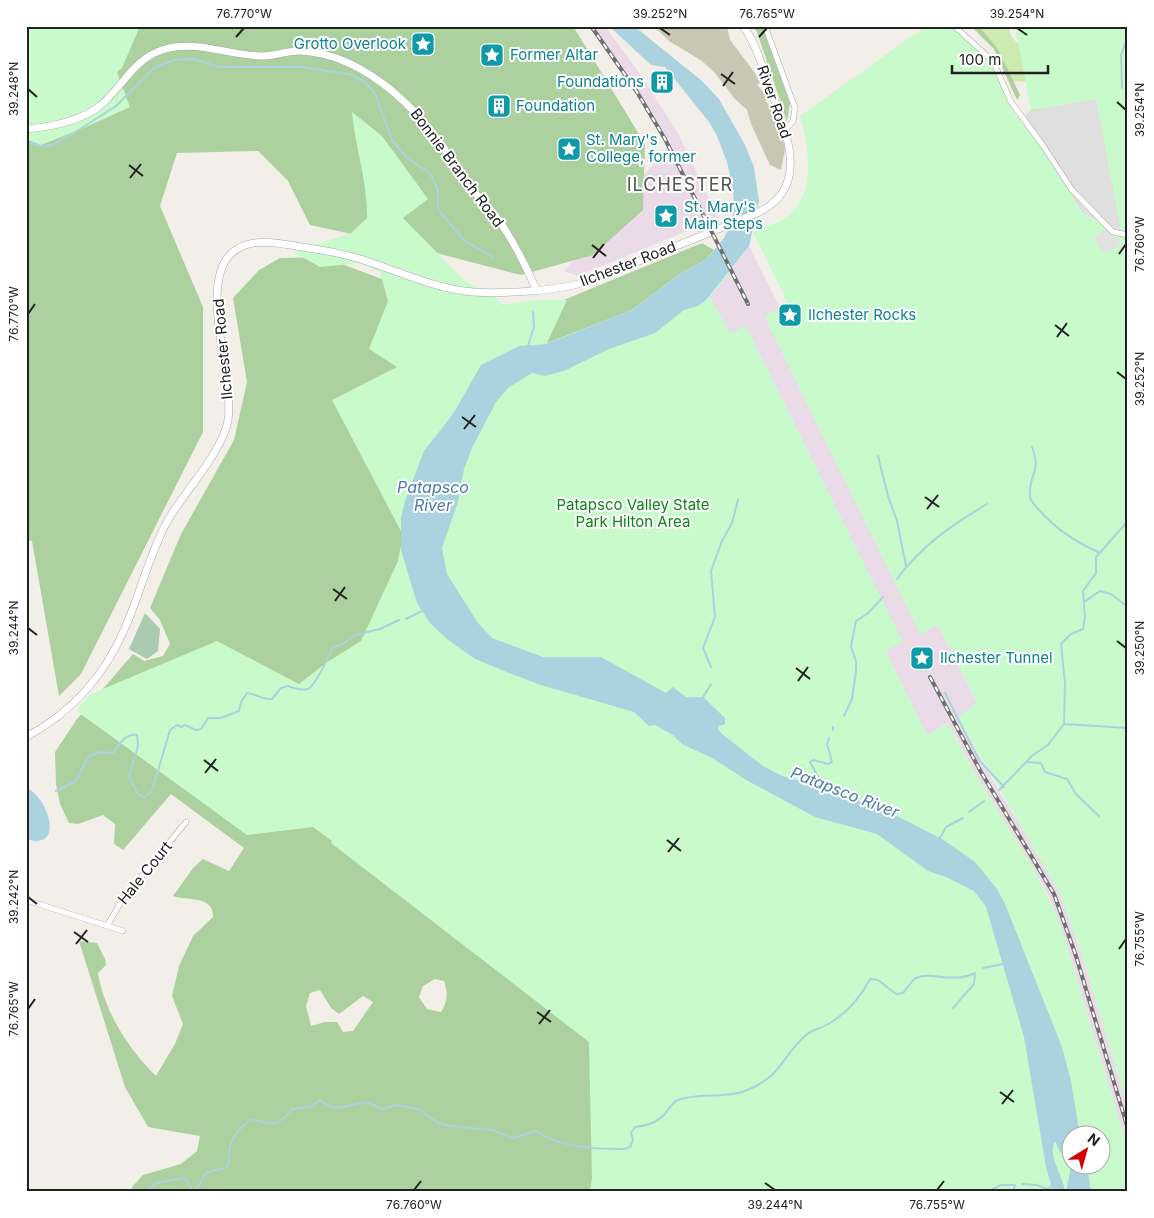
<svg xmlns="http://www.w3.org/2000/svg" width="1154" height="1218" viewBox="0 0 1154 1218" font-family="Inter,sans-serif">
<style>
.residential{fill:#e0dfdf}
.industrial{fill:#ebdbe8}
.construction{fill:#c7c7b4}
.grass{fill:#cdebb0}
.forest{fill:#add19e;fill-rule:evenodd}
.cemetery{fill:#aacbaf}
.park{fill:#c8facc;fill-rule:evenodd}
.parking{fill:#e2e2e2}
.water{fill:#aad3df}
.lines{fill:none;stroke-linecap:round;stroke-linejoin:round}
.stream{stroke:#aad3df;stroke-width:2}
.minor-casing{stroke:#a9a9a9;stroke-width:6}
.tertiary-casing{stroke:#a9a9a9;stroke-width:8}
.minor{stroke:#fff;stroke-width:5}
.tertiary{stroke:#fff;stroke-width:7}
.rail-casing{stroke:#707070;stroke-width:4}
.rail{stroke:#fff;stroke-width:2;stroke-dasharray:5.5;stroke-linecap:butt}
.ticks{fill:none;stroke:#222;stroke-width:2}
.labels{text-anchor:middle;stroke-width:4;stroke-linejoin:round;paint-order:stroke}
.culture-label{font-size:15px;fill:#0d838f;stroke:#fff;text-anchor:start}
.street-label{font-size:15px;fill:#222;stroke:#fff}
.park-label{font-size:15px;fill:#0c8416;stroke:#fff}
.water-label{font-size:16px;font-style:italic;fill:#4a7aab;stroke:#fff}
.quarter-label{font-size:18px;letter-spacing:1px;fill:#555;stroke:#fff}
.neatline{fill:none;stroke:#222;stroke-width:2}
.ticks-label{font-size:12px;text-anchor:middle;fill:#222}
</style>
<rect width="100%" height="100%" fill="#f2efe9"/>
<path class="residential" d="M1096,99L1122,231L1083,214L1031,133L1025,115L1031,110Z"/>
<path class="industrial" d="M590,26H605L645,81L679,135L718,218L578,276L564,271L671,143Z
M749,246L977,703L958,718L999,791L1047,867L1071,919L1128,1108V1149L1071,958L1049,897L1035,871L976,775L948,723L927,736L709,297Z"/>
<path class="construction" d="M654,26H727L730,40L755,73L760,83L757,85L767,96L766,102L775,112L785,149L781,170L770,165L751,124L747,110L735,99L715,73L702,61L669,41Z"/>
<path class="grass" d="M979,26H1008L1012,38L1021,46L1043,106L1047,108L1032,111L1026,82L1013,81L998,49Z"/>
<path class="forest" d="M26,26H573L645,144L643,210L593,255L521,275L417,248L310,225L288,181L258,151L177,153L160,206L203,307V432L81,674L59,696L32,541L26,540Z
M753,26H762L790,103L787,121L757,32Z
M973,26H979L998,49L1020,95L1017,100L994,49L972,27Z
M702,243L714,250L706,260L680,274L632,310L564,337L1053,1192H133L132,1187L143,1175L181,1164L197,1151L200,1136L148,1127L125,1087L79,941L97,943L105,959L106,965L98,973C104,1011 129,1050 156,1076L175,1044L183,1024L172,996L179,966L193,936L213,917C214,895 186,901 173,896L194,867L203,859L229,871L244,848L171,794L123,850L114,844L115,824L103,815L78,824L69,823L60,804L56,784L55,752L77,719L133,654L144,661L163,656L170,644L160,620L150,608L181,534L234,440L247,382L233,298L259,270L280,258L323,257L451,305L554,304ZM435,979L444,981C448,993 448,1001 441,1012L427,1009L419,997L423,986ZM320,990L331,1008L339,1014L363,996L373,1002L353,1031L343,1032L337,1022H325L311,1026L306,1006L310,993Z"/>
<path class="cemetery" d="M145,613L160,629L158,651L147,659L129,649Z"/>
<path class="park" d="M26,26H140L122,68L117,72L130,107L86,127L41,145L26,139Z
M926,26H951L991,62L1015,114L1045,152L1083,214L1121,231L1096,99L1031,110L1015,26H1128V1108L1082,955L1059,892L958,717L977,703L938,625L920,634L764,316L788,304L753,232C762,228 773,225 782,220C818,198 809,150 800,116Z
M352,112L382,136L428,199L403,218L466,282L496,298L502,305L536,300H567L547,343L632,310L680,274L706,260L724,238L730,226L728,275L710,297L730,333L746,326L903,642L886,651L927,735L948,723L976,775L1035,871L1060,923L1128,1149V1192H590L592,1178L589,1042L331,843L332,841L313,827L247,835L78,712L77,709L91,694L217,641L299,684L326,663L361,641L398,561L403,535L332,400L397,367L369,349L388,301L380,272L360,263L320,267L293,252L351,233L367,218C368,183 355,147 352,112ZM1072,1136H1102V1166H1072Z"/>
<path class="parking" d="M715,209L717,215L714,225L699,233L693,220Z
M1106,228L1122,245L1106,252L1100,249L1094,237Z"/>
<path class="water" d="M609,26H634L702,81L719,99L745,145L754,167L759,201L749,246L706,300L698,306L684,310L655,333L609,349L564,371L545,376L532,373L508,388L496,402L472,448L464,469L458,502L442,548L447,574L478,623L492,638L543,657H601L666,693L673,687L686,697H703L725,718V724L719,726L718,729L722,734L763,766L782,776L801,781L833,795L877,806L942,839L975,862L997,889L1005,904L1062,1047L1071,1081L1080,1135L1072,1136V1166H1087L1091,1192H1066L1071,1166L1064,1153L1060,1152L1055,1141C1047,1156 1063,1175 1065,1192H1053L1046,1167L1024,1037L986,907L974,891L946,877L928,871L877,834L815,817L748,781L712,758L682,744L673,735L655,725L649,726L634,712L541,685L509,673L475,659L447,639L430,623L417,603L401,550V518L405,501L424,451L453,414L481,365L519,346L546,344L632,310L680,274L706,260L724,238L730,226L734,209L733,189L727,162L717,136L709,122L665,67L651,65Z
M26,788C47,795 67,852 26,839Z"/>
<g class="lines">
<path class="stream" d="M26,31V34
M1122,88L1121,55L1128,36
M26,141L41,146L52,145L74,133L116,106L154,68L173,60L194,59L219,67H303L352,75L365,82L375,94L392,140L407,158L430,173L438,190V210L465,241L493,257
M528,346L534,327L533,312
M1032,447C1042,472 1028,475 1030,496C1030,501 1035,505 1038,509C1056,529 1074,541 1098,552
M878,456L888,496L897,521L906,566
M897,579C922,545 952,525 987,504
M1084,602L1100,591L1111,594L1128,607
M406,619L424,610
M711,667L703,648L715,617L711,571L722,541L732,523L738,500
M945,693L979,760L1004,787
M702,699L711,684
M844,716L852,699L856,671V661L851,647L856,621L867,614L883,597
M1064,724L1128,728
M833,730V727
M1027,762L1041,763L1045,772L1067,779L1076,794L1099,816
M812,788L820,780L810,762L813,760L828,764L832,762L827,744L829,738
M999,790L1033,755L1048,745L1064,724L1065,683L1061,644L1071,634L1083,629L1085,617L1083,591L1096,573V557L1128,521
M56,791L76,781L88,757L100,752L113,753C120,744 125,733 137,735L138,746L129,776L138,794L144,798L151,792L155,781L170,730L177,725L181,727L185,725L196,730L201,729L208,718H221L239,711L241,702L247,693C257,694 262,700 272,699L281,688L288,686C294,688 301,691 308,689C317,684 328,657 333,647L341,645L355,635L380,629L399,620
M969,812L984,801
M939,840L946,827L963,818
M983,968L1003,964
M953,1008L974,984L975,973
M1022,1184L1037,1185L1047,1189L1053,1186
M145,1192L156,1183L185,1178L193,1192
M195,1192L206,1173L227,1167C231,1160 228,1154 230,1147C232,1137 243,1124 252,1119C273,1124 276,1129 292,1109L311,1107L319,1100L331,1107L337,1108L366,1102L383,1109L396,1105L419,1109L438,1123L450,1126L492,1130L513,1138L536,1131C560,1148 596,1149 624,1149L630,1147L633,1140L631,1133L635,1127C646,1126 657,1123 665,1114C669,1109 672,1102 678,1100C699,1092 725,1099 745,1091C783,1076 781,1057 806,1035C812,1030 822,1028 830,1023C847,1013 861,996 870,979L878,980L896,994L903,993C907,989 911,981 916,978C930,971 954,984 975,973
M987,1192L1001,1185H1015L1013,1192"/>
<g class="minor-casing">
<path id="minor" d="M765,26L795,108L793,121L785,130
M954,26L993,61L1011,102L1044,147L1072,190L1113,232L1128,235
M26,900L123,931
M107,926L122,900L186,822"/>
</g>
<g class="tertiary-casing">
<path id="tertiary" d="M26,129C51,127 81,121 101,105C123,86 133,60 162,50C193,39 228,55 260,56C273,57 287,50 301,51C359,54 409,100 441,144C449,154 453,167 460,177C469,189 482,198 491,210C510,233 524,262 536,289
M26,737C71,713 105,675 125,628C141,592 149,554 168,520C185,491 223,451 228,420C235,379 194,275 237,249C255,238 277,243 296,246C322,250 348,254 372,263C406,274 437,289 473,292C502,294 551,291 578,284C602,278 624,267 646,258C684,243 722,228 759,212C813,186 784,127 769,86C762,66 756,43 743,26"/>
</g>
<use href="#minor" class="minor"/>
<use href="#tertiary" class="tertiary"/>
<g class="rail-casing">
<path id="rail" d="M591,26L637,92L665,139L748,304
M930,677L981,772L1054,894L1076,956L1128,1129"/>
</g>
<use href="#rail" class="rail"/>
</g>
<path class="ticks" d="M660,28L670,35M1017,28L1027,35M236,37L244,28M759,37L767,28M721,74L735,84M723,86L733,72M28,89L37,97M1117,102L1126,110M129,165L143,176M130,178L141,164M592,245L606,256M1119,254L1126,244M593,258L604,244M28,314L35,304M1055,325L1069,336M1057,337L1067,323M1117,372L1126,379M462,417L476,427M464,429L475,415M925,497L939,507M927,509L938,495M333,589L347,599M335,601L345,587M28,628L37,635M1117,641L1126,648M796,668L810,679M798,681L808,667M204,760L218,771M205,773L216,759M667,840L681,851M668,852L679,838M28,897L37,904M74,932L88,942M76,944L87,930M1119,949L1126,939M28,1009L35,999M537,1012L551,1022M539,1024L550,1010M1000,1092L1014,1102M1002,1104L1013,1090M765,1183L775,1190M414,1190L421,1181M937,1190L944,1181"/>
<defs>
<g id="sight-square" transform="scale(1.25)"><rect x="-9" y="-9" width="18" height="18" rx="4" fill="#0f9aa8" stroke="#fff"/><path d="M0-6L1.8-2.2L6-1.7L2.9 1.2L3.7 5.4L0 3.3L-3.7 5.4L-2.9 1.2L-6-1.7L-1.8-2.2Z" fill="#fff"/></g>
<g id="building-square" transform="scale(1.25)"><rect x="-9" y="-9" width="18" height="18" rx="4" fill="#0f9aa8" stroke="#fff"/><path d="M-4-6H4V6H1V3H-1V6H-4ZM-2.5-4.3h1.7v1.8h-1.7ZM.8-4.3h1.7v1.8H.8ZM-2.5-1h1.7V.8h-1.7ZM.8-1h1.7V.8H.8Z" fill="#fff"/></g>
</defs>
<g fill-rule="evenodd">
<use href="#sight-square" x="423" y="44"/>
<use href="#sight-square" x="492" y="55"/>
<use href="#building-square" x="662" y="82"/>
<use href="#building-square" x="499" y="106"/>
<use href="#sight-square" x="569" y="149"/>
<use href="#sight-square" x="666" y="216"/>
<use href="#sight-square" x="790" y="315"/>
<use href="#sight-square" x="922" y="658"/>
</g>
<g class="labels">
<g class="culture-label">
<text x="406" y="49" text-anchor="end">Grotto Overlook</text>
<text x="510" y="60">Former Altar</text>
<text x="644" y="87" text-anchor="end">Foundations</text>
<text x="516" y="111">Foundation</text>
<text x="586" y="145">St. Mary's<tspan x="586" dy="17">College, former</tspan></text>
<text x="684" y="212">St. Mary's<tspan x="684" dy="17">Main Steps</tspan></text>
<text x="808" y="320">Ilchester Rocks</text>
<text x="940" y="663">Ilchester Tunnel</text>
</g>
<g class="street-label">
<text transform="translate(774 102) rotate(71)" y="5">River Road</text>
<text transform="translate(457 168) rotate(53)" y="5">Bonnie Branch Road</text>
<text transform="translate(628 264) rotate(-21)" y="5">Ilchester Road</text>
<text transform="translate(223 349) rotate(-95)" y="5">Ilchester Road</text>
<text transform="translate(145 873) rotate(-51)" y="5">Hale Court</text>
</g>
<g class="park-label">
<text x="633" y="510">Patapsco Valley State<tspan x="633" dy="17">Park Hilton Area</tspan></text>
</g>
<g class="water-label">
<text x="433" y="493">Patapsco<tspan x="433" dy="18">River</tspan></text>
<text transform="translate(845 792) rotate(21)" y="6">Patapsco River</text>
</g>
<g class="quarter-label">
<text x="680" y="191">ILCHESTER</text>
</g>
</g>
<rect width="1154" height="1218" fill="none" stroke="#ffffff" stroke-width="55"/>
<g transform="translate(1086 1150) rotate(37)"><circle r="24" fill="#ffffff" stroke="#a7a7a7"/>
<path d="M0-4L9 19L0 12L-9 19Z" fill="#d40000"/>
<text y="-8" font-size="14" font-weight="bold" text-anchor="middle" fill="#222222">N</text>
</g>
<path d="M952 65v8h96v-8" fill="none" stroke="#222222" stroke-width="2.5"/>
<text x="959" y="65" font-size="15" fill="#222222" stroke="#ffffff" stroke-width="4" paint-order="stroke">100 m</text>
<rect x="28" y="28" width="1098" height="1162" class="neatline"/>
<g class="ticks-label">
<text x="244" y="18">76.770°W</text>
<text x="660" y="18">39.252°N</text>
<text x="767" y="18">76.765°W</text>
<text x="1017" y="18">39.254°N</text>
<text transform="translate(14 89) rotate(-90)" y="4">39.248°N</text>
<text transform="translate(1140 110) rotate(-90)" y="4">39.254°N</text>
<text transform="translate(1140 244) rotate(-90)" y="4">76.760°W</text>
<text transform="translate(14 314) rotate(-90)" y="4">76.770°W</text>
<text transform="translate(1140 379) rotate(-90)" y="4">39.252°N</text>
<text transform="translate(14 628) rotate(-90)" y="4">39.244°N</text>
<text transform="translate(1140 648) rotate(-90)" y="4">39.250°N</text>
<text transform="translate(14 897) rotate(-90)" y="4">39.242°N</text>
<text transform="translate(1140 939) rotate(-90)" y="4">76.755°W</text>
<text transform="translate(14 1009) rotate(-90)" y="4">76.765°W</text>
<text x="414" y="1209">76.760°W</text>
<text x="775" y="1209">39.244°N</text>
<text x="937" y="1209">76.755°W</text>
</g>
</svg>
